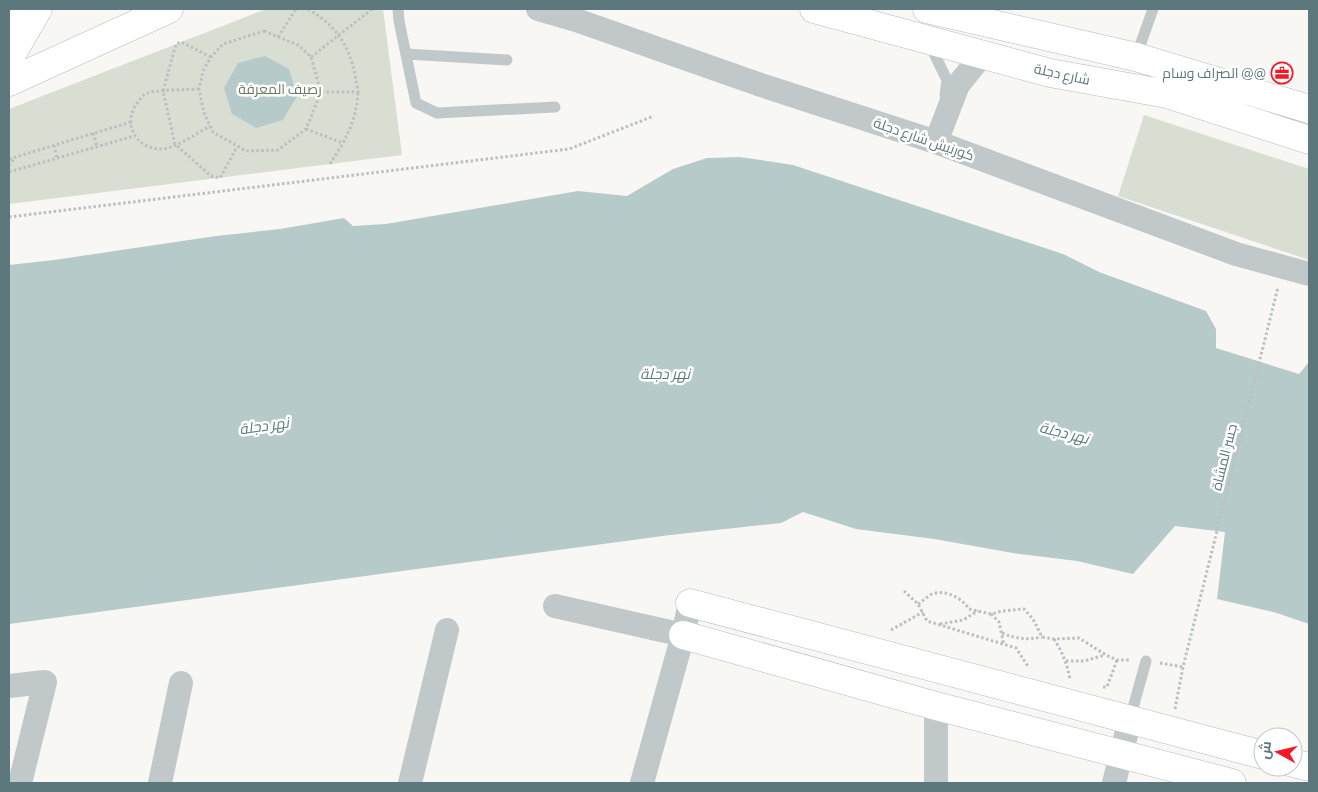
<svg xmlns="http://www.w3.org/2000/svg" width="1318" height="792" viewBox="0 0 1318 792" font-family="Commissioner,Cairo,sans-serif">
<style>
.green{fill:#d9ded3}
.water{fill:#b6caca}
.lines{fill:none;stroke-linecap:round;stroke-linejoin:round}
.secondary-casing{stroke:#b2bcbe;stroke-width:29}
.path{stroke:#bac0c1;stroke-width:3;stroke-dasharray:2.5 2.5;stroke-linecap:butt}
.lane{stroke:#c0c8c9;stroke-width:11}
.street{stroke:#c0c8c9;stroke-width:24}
.secondary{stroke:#fff;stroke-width:28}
.labels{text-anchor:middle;stroke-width:5;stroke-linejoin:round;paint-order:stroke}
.poi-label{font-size:14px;fill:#5c787c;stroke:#fff;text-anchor:end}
.street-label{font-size:14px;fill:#5c787c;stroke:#fff}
.park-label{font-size:14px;fill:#6c7a5f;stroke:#fff}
.water-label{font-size:15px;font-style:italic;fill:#5a7d7c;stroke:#fff}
</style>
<rect width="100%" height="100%" fill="#f8f7f4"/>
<path class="green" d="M266,9H383L402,155L9,204V109Z
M1144,115L1309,169V260L1118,196Z"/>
<path class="water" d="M265,56L289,69L297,96L283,120L256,128L232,114L224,88L238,63Z
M740,157L793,165L1063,254L1099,272L1206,311L1216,329V348L1299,374L1309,362V624L1277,613L1217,599L1225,532L1175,526L1133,574L1077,561L1013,553L934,539L856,529L803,512L781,523L670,535L9,624V265L54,260L216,236L280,229L344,218L353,226L386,224L578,191L627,196L673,169L707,158Z"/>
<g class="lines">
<g class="secondary-casing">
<path id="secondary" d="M814,9L1050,73L1167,94L1309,140
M927,9L1136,57L1309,109
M13,24V9
M9,59L38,9
M9,82L169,9
M690,603L1263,755
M683,635L936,706L1232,783
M1293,763L1309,767"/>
</g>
<path class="path" d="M308,9C343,30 352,52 358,92H321
M264,31L298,45L311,57L321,92L306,129L278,150L246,151L213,132L204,113L199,89L203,71L211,57L223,44Z
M278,37L296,9
M211,57L181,42L176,44L163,91L175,144L211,176L220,178L237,147
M311,57L372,9
M199,89C186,90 156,89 145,94C141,97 138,102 135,106C123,127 138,149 161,149C175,149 197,133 210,126
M306,129L343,143C352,126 357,111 358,92
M93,133L97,147
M54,145L57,158
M9,159L131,122
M330,164L343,143
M9,166L15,157
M9,172L134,136
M9,217L569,149L654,116
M904,591L918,604L927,621L1016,648L1029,668
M918,604C923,601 928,596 932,594C946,589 962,598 969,609L991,614L1002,611L1024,609L1033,619L1042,637L1054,639L1079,638L1106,655L1117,660H1131
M991,614L999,622L1004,645
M940,624L963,620L978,611
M891,630L923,612
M1002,633C1016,639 1027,640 1042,637
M1054,639C1062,651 1067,664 1070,679
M1066,661H1084L1105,655
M1160,663L1183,667
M1103,687H1107L1117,660
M1175,709L1183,667L1278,287"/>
<path class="lane" d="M398,9L399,21L416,103L437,113L555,107
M929,43L947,80L945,95
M406,54L507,60
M1136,57L1153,9
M1130,719L1146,661"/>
<path class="street" d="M538,9L576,20L758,84L936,142L1236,254L1309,274
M936,142L958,85L983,54
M555,606L683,635
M9,686L45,682L20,783
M936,706V783
M160,783L181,683
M410,783L447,630
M642,783L683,635L690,603
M1114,783L1130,719"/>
<use href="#secondary" class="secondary"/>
</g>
<defs>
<g id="office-ring" transform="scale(1.125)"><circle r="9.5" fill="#fff" stroke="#f41827" stroke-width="1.5"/><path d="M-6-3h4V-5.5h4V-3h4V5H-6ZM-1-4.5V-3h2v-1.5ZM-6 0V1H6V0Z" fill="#f41827"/></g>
</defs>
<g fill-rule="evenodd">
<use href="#office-ring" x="1282" y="73"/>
</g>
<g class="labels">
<g class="poi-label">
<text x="1266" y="78">الصراف وسام @@</text>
</g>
<g class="street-label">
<text transform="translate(1062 74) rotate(12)" y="5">شارع دجلة</text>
<text transform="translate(924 139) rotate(19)" y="5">كورنيش شارع دجلة</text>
<text transform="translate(1224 457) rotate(-76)" y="5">جسر المشاة</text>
</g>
<g class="park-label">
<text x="280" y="94">رصيف المعرفة</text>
</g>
<g class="water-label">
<text x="665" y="379">نهر دجلة</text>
<text transform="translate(264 426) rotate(-8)" y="5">نهر دجلة</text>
<text transform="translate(1064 433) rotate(14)" y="5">نهر دجلة</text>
</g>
</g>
<rect width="1318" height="792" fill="none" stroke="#5c787c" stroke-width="20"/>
<g transform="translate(1278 752) rotate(278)"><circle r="24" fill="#ffffff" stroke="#bec9cb"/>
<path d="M0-4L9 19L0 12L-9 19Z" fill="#f41827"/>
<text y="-8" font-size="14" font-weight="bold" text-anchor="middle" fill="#5c787c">ش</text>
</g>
</svg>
